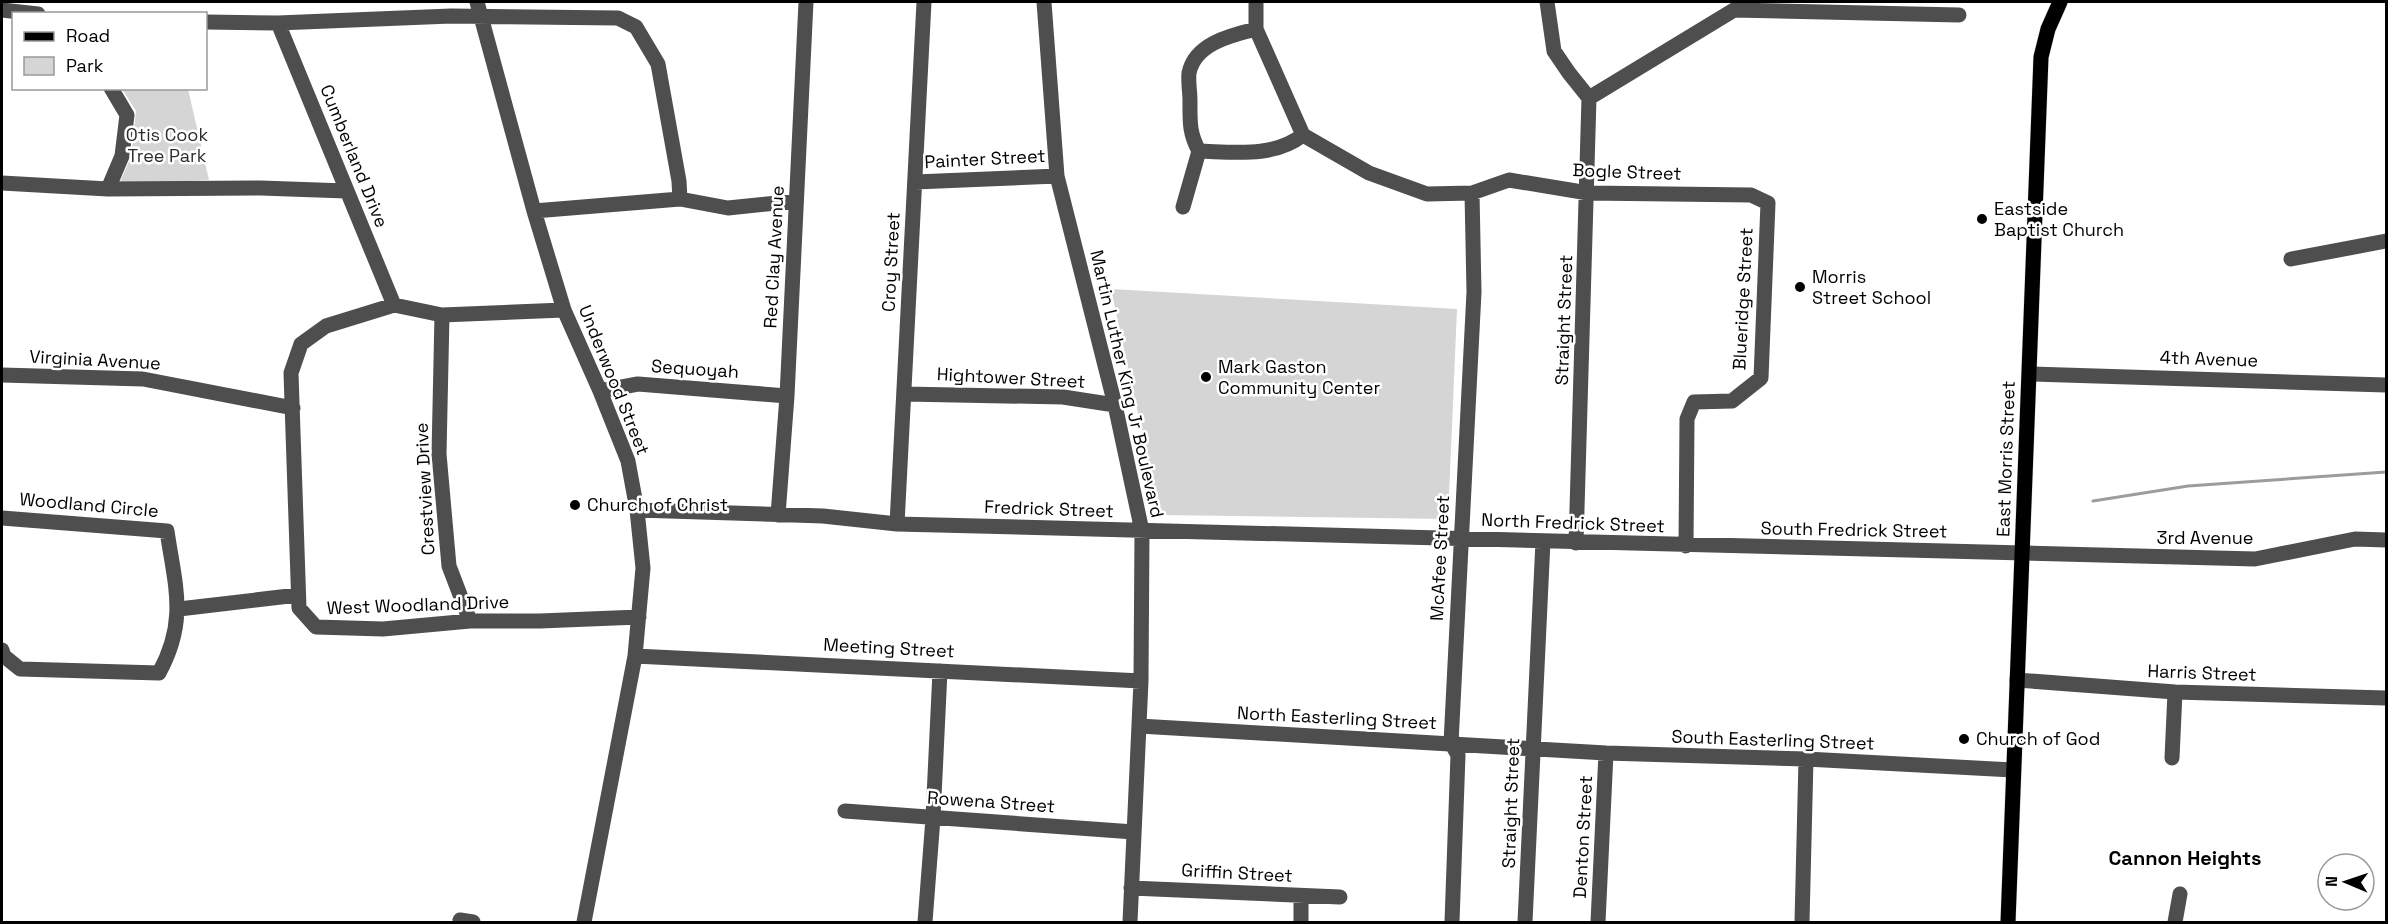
<svg xmlns="http://www.w3.org/2000/svg" width="2388" height="924" viewBox="0 0 2388 924" font-family="'Space Grotesk',sans-serif">
<style>
.green{fill:#d5d5d5}
.lines{fill:none;stroke-linecap:round;stroke-linejoin:round}
.stream{stroke:#9c9c9c;stroke-width:3}
.major-casing{stroke:#dbdbdb;stroke-width:16}
.minor{stroke:#4e4e4e;stroke-width:15}
.major{stroke:#000;stroke-width:15}
.poi-dot{fill:#000;stroke:#fff;stroke-width:2}
.labels{text-anchor:middle;stroke-width:5;stroke-linejoin:round;paint-order:stroke}
.park-label{font-size:18px;fill:#2c2c2c;stroke:#fff}
.street-label{font-size:18px;fill:#000;stroke:#fff}
.poi-label{font-size:18px;fill:#000;stroke:#fff;text-anchor:start}
.neighbourhood-label{font-size:20px;font-weight:bold;fill:#000;stroke:#fff}
</style>
<rect width="100%" height="100%" fill="#fff"/>
<path class="green" d="M122,89H188L209,180L119,184L131,157L136,111Z
M1111,289L1457,309L1448,519L1160,515Z"/>
<g class="lines">
<path class="stream" d="M2093,501L2188,486L2386,472"/>
<g class="major-casing">
<path id="major" d="M2008,922L2041,57L2048,29L2060,2"/>
</g>
<path class="minor" d="M477,2L534,211L564,310L600,391L628,461L637,510L643,568L635,656L584,922
M1044,2L1057,176L1115,405L1142,531L1141,681L1130,922
M1256,2V29L1303,135
M1547,2L1554,51L1569,73L1589,98L1734,10L1959,15
M2,10L38,14
M206,22L278,23L451,16L618,18L636,27L658,64L679,181L680,199L534,211
M278,23L394,305
M1303,135L1369,173L1427,194L1472,193L1509,180L1588,193L1751,195L1768,203L1761,378L1732,401L1694,402L1687,419L1686,546
M1199,151C1189,133 1190,121 1190,101C1190,92 1188,82 1189,73C1195,43 1232,35 1256,29
M1199,151C1234,152 1273,158 1303,135
M915,182L1057,176
M2,183L108,189L261,188L346,191
M108,189L122,156L127,115L111,88
M680,199L728,208L796,201
M1183,207L1199,151
M2291,259L2386,241
M564,310L442,315L394,305L326,326L301,344L291,373L299,608L316,627L383,629L470,621H540L639,617
M442,315L439,454L449,566L470,621
M2030,374L2386,385
M2,375L143,379L293,408
M600,391L638,384L787,396
M904,394L1063,397L1115,405
M637,510L823,516L897,524L2255,559L2355,539L2386,540
M778,515L787,396L806,2
M2,518L167,531C175,586 188,620 159,673L20,669L4,656L2,650
M897,524L924,2
M1576,543L1589,98
M179,609L298,595
M635,656L1141,681
M2017,680L2175,692L2386,698
M1139,726L1606,753L1806,759L2013,770
M2172,758L2175,692
M845,811L1134,832
M1131,888L1340,897
M460,920L473,922
M925,922L933,818L940,671
M1301,922V896
M1452,922L1458,755L1451,743L1474,292L1472,193
M1525,922L1543,541
M1598,922L1606,753
M1802,922L1806,759
M2175,922L2180,894"/>
<use href="#major" class="major"/>
</g>
<g class="poi-dot">
<circle cx="1982" cy="219" r="6"/>
<circle cx="1800" cy="287" r="6"/>
<circle cx="1206" cy="377" r="6"/>
<circle cx="575" cy="505" r="6"/>
<circle cx="1964" cy="739" r="6"/>
</g>
<g class="labels">
<g class="park-label">
<text x="167" y="141">Otis Cook<tspan x="167" dy="21">Tree Park</tspan></text>
</g>
<g class="street-label">
<text transform="translate(354 156) rotate(68)" y="6">Cumberland Drive</text>
<text transform="translate(985 159) rotate(-3)" y="6">Painter Street</text>
<text transform="translate(1627 172) rotate(2)" y="6">Bogle Street</text>
<text transform="translate(774 257) rotate(-87)" y="6">Red Clay Avenue</text>
<text transform="translate(891 262) rotate(-87)" y="6">Croy Street</text>
<text transform="translate(1743 299) rotate(-87)" y="6">Blueridge Street</text>
<text transform="translate(1564 320) rotate(-88)" y="6">Straight Street</text>
<text transform="translate(2209 359) rotate(2)" y="6">4th Avenue</text>
<text transform="translate(95 360) rotate(3)" y="6">Virginia Avenue</text>
<text transform="translate(695 369) rotate(4)" y="6">Sequoyah</text>
<text transform="translate(1011 378) rotate(3)" y="6">Hightower Street</text>
<text transform="translate(614 380) rotate(68)" y="6">Underwood Street</text>
<text transform="translate(1127 384) rotate(77)" y="6">Martin Luther King Jr Boulevard</text>
<text transform="translate(2006 459) rotate(-88)" y="6">East Morris Street</text>
<text transform="translate(425 489) rotate(-93)" y="6">Crestview Drive</text>
<text transform="translate(89 505) rotate(5)" y="6">Woodland Circle</text>
<text transform="translate(1049 509) rotate(2)" y="6">Fredrick Street</text>
<text transform="translate(1573 523) rotate(2)" y="6">North Fredrick Street</text>
<text transform="translate(1854 530) rotate(1)" y="6">South Fredrick Street</text>
<text x="2205" y="544">3rd Avenue</text>
<text transform="translate(1440 558) rotate(-87)" y="6">McAfee Street</text>
<text transform="translate(418 605) rotate(-2)" y="6">West Woodland Drive</text>
<text transform="translate(889 648) rotate(3)" y="6">Meeting Street</text>
<text transform="translate(2202 673) rotate(2)" y="6">Harris Street</text>
<text transform="translate(1337 718) rotate(3)" y="6">North Easterling Street</text>
<text transform="translate(1773 740) rotate(2)" y="6">South Easterling Street</text>
<text transform="translate(991 802) rotate(4)" y="6">Rowena Street</text>
<text transform="translate(1511 803) rotate(-88)" y="6">Straight Street</text>
<text transform="translate(1583 837) rotate(-87)" y="6">Denton Street</text>
<text transform="translate(1237 873) rotate(3)" y="6">Griffin Street</text>
</g>
<g class="poi-label">
<text x="1994" y="215">Eastside<tspan x="1994" dy="21">Baptist Church</tspan></text>
<text x="1812" y="283">Morris<tspan x="1812" dy="21">Street School</tspan></text>
<text x="1218" y="373">Mark Gaston<tspan x="1218" dy="21">Community Center</tspan></text>
<text x="587" y="511">Church of Christ</text>
<text x="1976" y="745">Church of God</text>
</g>
<g class="neighbourhood-label">
<text x="2185" y="865">Cannon Heights</text>
</g>
</g>
<rect width="2388" height="924" fill="none" stroke="#000000" stroke-width="6"/>
<rect x="12" y="12" width="195" height="78" fill="#ffffff" stroke="#999999" stroke-width="1.5"/>
<rect x="24" y="32" width="30" height="9" fill="#000000" stroke="#999999" stroke-width="1.5"/>
<text x="66" y="42" font-size="18" fill="#000000">Road</text>
<rect x="24" y="57" width="30" height="18" fill="#d5d5d5" stroke="#999999" stroke-width="1.5"/>
<text x="66" y="72" font-size="18" fill="#000000">Park</text>
<g transform="translate(2346 882) rotate(272)"><circle r="28" fill="#ffffff" stroke="#999999" stroke-width="1.5"/>
<path d="M0-4.5L10 22L0 15L-10 22Z" fill="#000000"/>
<text y="-9" font-size="16" font-weight="bold" text-anchor="middle" fill="#000000">N</text>
</g>
</svg>
